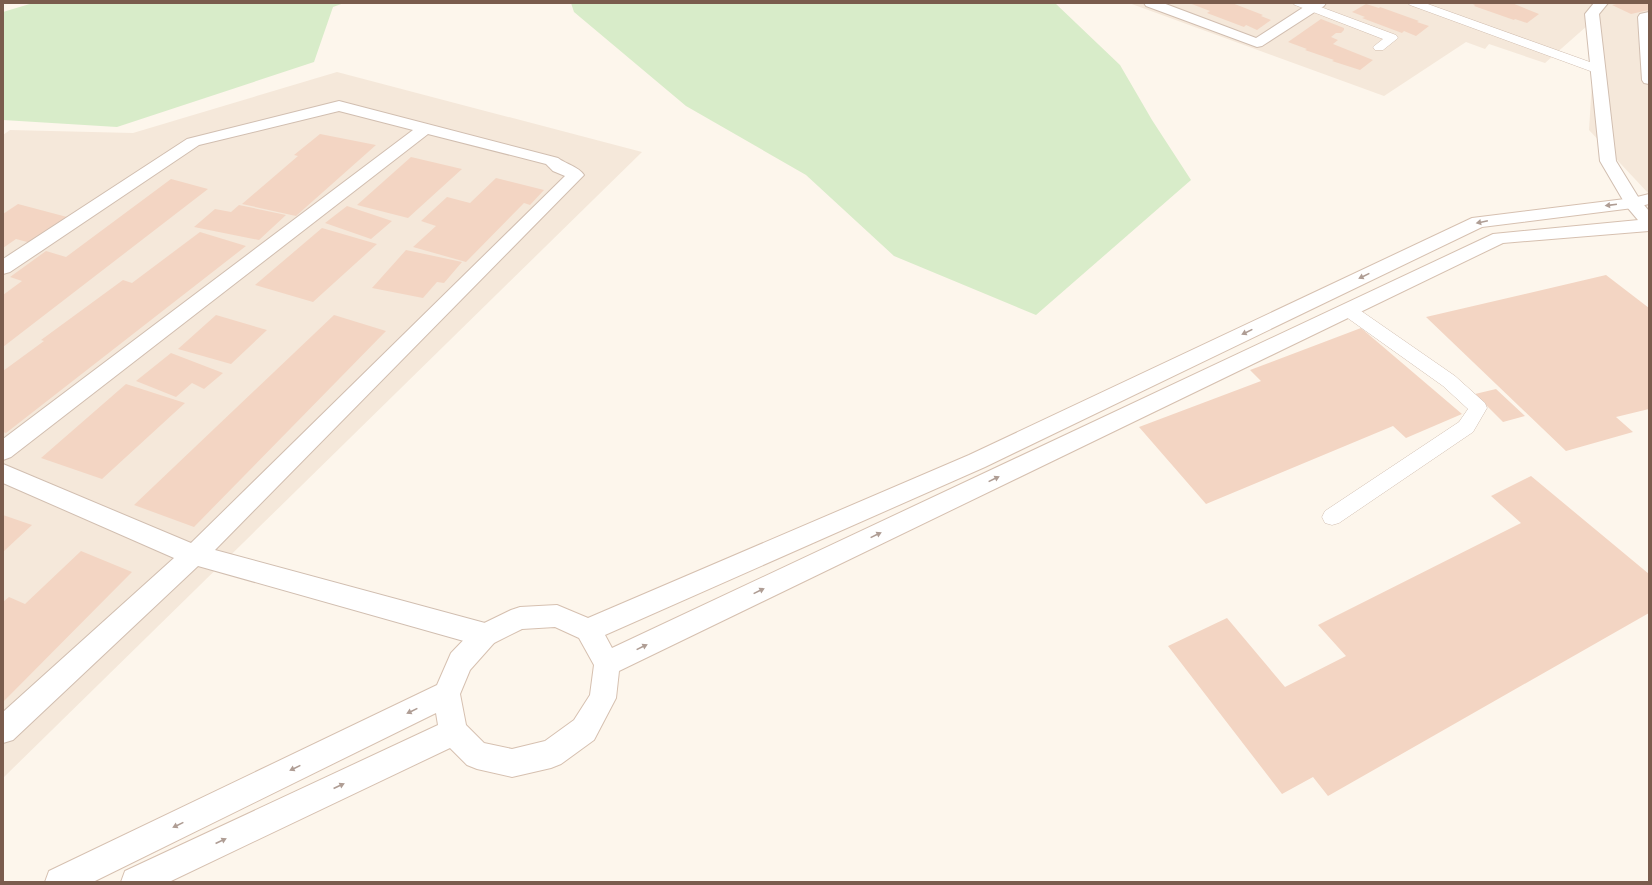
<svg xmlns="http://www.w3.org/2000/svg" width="1652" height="885" viewBox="0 0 1652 885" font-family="Inter,sans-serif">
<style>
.residential{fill:#f5e8da}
.green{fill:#d8ecc9}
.building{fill:#f3d5c3}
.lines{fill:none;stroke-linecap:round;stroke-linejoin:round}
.service-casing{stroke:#d1beb0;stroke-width:1}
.minor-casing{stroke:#d1beb0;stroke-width:2}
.secondary-casing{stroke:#d6c0b0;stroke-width:2}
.service{fill:#fff;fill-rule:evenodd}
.minor{fill:#fff;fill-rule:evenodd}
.secondary{fill:#fff;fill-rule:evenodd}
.oneway{fill:#af9d94}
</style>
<rect width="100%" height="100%" fill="#fdf6ec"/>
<path class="residential" d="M1129,3H1649V194L1589,130L1596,18L1545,63L1489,44L1485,49L1466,42L1384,96Z
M337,72L642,152L3,778V135L10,130L133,133Z"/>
<path class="green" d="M33,3H344L333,7L314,62L117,127L3,120V12Z
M571,3H1055L1120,65L1152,120L1191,180L1036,315L894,256L806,175L686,106L574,12Z"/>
<path class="building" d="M1189,3H1232L1263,15L1261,16L1271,20L1257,30L1246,25L1244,27L1207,13L1210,11Z
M1470,3H1512L1539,14L1527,23L1515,19L1514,20L1474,6L1475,5Z
M1621,3H1649V10L1631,14L1612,5Z
M1366,4L1379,8L1380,7L1419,21L1417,22L1429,26L1416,36L1404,31L1402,33L1362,18L1365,17L1352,12Z
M1321,19L1344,28V30L1341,33H1336L1331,37L1338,40L1333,44L1373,60L1360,70L1332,61L1334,60L1305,50L1307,49L1288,42Z
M320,134L376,145L296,216L242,204L298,156L294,155Z
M411,157L462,169L408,218L357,205Z
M496,178L544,190L530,205L524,203L466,262L413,247L436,226L421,221L447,197L470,203Z
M171,179L208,189L3,347V295L22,281L10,277L46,251L66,257Z
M18,204L67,217L31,243L16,239L3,248V214Z
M239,205L286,215L259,240L194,227L215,209L231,212Z
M347,206L392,221L371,239L325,223Z
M322,228L377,244L313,302L255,285Z
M200,232L246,246L6,433L3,432V371L44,341L41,340L123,280L132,283Z
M406,250L462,262L444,283L437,282L423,298L372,288Z
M1606,275L1649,308V409L1616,417L1633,432L1566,451L1426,317Z
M216,315L267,330L231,364L178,349Z
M334,315L386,331L194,527L134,505Z
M1361,328L1462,414L1406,438L1393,426L1206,504L1139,427L1261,381L1250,370Z
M171,353L223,373L204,389L192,383L176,397L136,381Z
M126,384L185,403L102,479L41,458Z
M1496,389L1525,416L1503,422L1475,394Z
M1531,476L1649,574V613L1328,796L1313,777L1282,794L1168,646L1227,618L1285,687L1346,656L1318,625L1521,523L1491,496Z
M3,515L32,525L3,552Z
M81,551L132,572L3,702V602L9,597L25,604Z"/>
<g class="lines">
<g class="service-casing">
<path id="service" d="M1293,3H1310L1396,35L1398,38L1383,50H1375L1373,47L1383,39L1295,5Z
M1408,3H1425L1601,66L1603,69L1601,72H1593L1410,5Z
M1348,304L1354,306L1455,376L1485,403L1487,408L1473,432L1339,523L1332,525L1325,523L1322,517L1325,511L1459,422L1468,409L1443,386L1342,314L1340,310L1342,306Z"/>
</g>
<g class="minor-casing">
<path id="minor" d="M1144,3H1163L1256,38L1310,3H1326L1324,6L1262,46L1257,47L1146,6Z
M1594,3H1608L1599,14L1616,161L1640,200L1649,211V228L1643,226L1627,207L1600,161L1585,14Z
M1649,12V84L1644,83L1642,80L1638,17L1640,14Z
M339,101L558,158C566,164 579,167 584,175L215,550L485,623L494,627L498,635L494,643L485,647L198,566L13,740L3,743V712L174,558L3,483V464L191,543L565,176L553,171L546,164L428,134L11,457L3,460V439L413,130L339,111L199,145L10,272L3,274V259L187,139Z"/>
</g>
<g class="secondary-casing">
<path id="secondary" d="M1649,194V204L1633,208L1482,227L985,467L605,635L612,648L1493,234L1649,219V231L1503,243L619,671L616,698L594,740L561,764L551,768L512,777L477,769L467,765L450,748L169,882H121L125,871L438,725L436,713L93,882H45L49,871L437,685L451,653L476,627L511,610L520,607L557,605L588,618L969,455L1472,218L1633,198ZM555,627L579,638L594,665L590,695L574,720L545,741L512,749L484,743L466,725L460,694L470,670L494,643L522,629Z"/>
</g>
<use href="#service" class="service"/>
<use href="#minor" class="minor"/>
<use href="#secondary" class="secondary"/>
</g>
<defs><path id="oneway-solid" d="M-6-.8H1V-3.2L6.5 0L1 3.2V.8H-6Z"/></defs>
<g class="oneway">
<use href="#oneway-solid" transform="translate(1611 205) rotate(173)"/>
<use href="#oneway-solid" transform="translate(1482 222) rotate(168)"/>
<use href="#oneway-solid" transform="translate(1364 276) rotate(154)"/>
<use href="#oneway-solid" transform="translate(1247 332) rotate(154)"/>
<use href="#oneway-solid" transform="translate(994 479) rotate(-26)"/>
<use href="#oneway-solid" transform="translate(876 535) rotate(-26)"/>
<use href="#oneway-solid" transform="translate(759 591) rotate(-26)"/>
<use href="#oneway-solid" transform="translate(642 647) rotate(-26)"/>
<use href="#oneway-solid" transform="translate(412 711) rotate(154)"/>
<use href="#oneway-solid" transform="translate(295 768) rotate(154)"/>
<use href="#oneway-solid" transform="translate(339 786) rotate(-25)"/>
<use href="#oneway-solid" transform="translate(178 825) rotate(154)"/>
<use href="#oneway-solid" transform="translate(221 841) rotate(-25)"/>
</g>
<rect width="1652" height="885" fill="none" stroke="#7a5c4d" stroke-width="8"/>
</svg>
